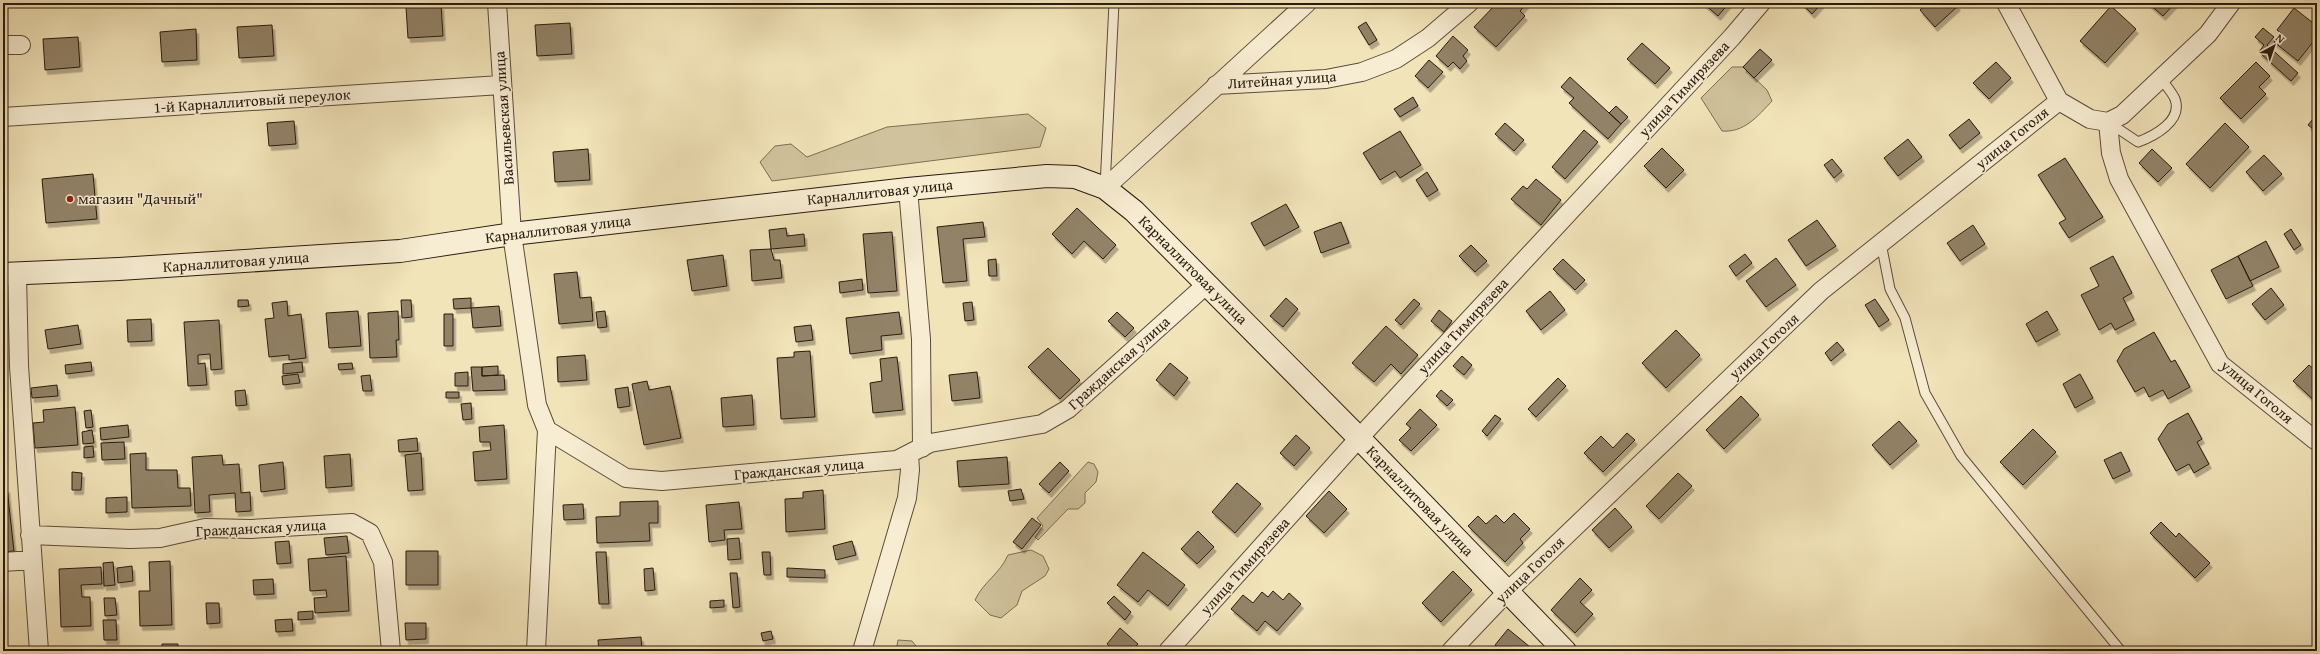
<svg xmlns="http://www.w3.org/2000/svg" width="2320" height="654" viewBox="0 0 2320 654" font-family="'Gentium Book Plus',serif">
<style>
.green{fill:#d0c29c;stroke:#7d6e55}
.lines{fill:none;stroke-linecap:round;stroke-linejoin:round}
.stream{stroke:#796a52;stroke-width:5.5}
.building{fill:#928367;stroke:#2a1a0e;filter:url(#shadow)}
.lane-casing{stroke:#5c4c39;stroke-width:11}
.street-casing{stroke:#5c4c39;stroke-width:20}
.secondary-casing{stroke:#2a1a0e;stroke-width:24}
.lane{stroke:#f7edd2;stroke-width:9}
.street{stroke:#f7edd2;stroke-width:18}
.secondary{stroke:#f7edd2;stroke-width:22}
.poi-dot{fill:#8f2418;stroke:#f7edd2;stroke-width:1.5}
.labels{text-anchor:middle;stroke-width:3;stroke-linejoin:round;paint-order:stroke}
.street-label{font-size:15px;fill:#2a1a0e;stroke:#f7edd2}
.poi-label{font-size:15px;fill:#2a1a0e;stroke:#f7edd2;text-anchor:start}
</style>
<defs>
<filter id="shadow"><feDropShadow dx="2.5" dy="4.5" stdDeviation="0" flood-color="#0004"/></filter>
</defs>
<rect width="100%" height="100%" fill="#f2e4b9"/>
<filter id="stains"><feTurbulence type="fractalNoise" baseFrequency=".005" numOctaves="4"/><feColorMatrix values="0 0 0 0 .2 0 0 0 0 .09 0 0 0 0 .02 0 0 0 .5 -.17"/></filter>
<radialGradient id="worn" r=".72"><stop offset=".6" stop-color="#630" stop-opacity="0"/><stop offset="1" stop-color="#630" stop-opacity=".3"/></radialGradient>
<path class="green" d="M1732,67H1743L1767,90L1772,101C1758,116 1744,133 1722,131L1701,98Z
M1028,114L1046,128L1040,147L772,181L760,162L775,146L791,144L807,157L887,127Z
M1088,462L1094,464L1098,472L1096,482L1085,493V503L1078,509H1068L1038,540L1035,537L1043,526L1037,518Z
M1031,550L1043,556L1049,569L1045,576L1022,591L1017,605L1001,618L990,615L975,600C984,581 999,575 1008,555Z
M898,640L912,641L920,651H896Z"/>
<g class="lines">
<path class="stream" d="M482,649L484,651"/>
</g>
<path class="building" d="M1497,3H1527L1520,11L1525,16L1496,47L1474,27Z
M1703,3H1729L1718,16Z
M1801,3H1822L1812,14Z
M1928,3H1955L1958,6L1935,27L1920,10Z
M2148,3H2175L2163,16Z
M441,5L443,36L408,38L406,7Z
M2111,6L2136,29L2105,63L2080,41Z
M2294,8L2317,26V37L2298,61L2274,42L2281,33L2277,30Z
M1366,22L1377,40L1369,45L1358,27Z
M570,23L572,54L537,56L535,25Z
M272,25L274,56L239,58L237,27Z
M2263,28L2274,37L2267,45L2298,73L2291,81L2259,52L2264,45L2255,37Z
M196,29L197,60L162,62L160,32Z
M1453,36L1468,50L1463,56L1467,61L1460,69L1453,62L1448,67L1436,56Z
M78,37L80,67L45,70L43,39Z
M1642,43L1670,68L1655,84L1627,59Z
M1760,49L1772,60L1754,78L1743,67Z
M1429,60L1443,72L1428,88L1415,76Z
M1996,62L2011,78L1989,99L1973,83Z
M2256,62L2270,76L2259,87L2266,94L2241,119L2220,98Z
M1570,77L1621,124L1608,139L1569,103L1574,98L1561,87Z
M1413,97L1418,106L1400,117L1394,109Z
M1616,106L1628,117L1621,124L1609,113Z
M2317,114V132L2308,125Z
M1969,119L1980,133L1960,149L1949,135Z
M294,121L296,144L269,146L267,123Z
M1505,123L1524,140L1514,151L1495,134Z
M2225,123L2249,147L2210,188L2186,164Z
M1584,130L1598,142L1565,179L1552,167Z
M1400,131L1421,165L1400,178L1395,171L1380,180L1363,153Z
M1908,139L1922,157L1898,176L1884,158Z
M1662,148L1684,170L1666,188L1644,166Z
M588,149L590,180L555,182L553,152Z
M2152,149L2172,168L2158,182L2139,163Z
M2264,155L2282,174L2263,191L2246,172Z
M2065,158L2103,217L2069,238L2059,223L2066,219L2038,175Z
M1832,159L1842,171L1834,178L1824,165Z
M1427,172L1438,190L1427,197L1416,180Z
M93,174L97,219L46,223L42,179Z
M1536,179L1561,200L1541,225L1511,199L1523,186L1527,189Z
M1286,204L1299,227L1264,246L1251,223Z
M1077,208L1116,245L1103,259L1084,241L1072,254L1052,234Z
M1817,220L1836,246L1806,266L1788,240Z
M983,222L985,237L963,239L967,281L943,283L937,227Z
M1341,222L1349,243L1321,253L1314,232Z
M1973,225L1985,244L1960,261L1947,243Z
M786,228L787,236L804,234L805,246L771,249L769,230Z
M2291,229L2301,245L2294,250L2284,234Z
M892,232L897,291L868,293L863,234Z
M2266,241L2279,267L2250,281L2238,256Z
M1471,245L1487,261L1475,272L1459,256Z
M771,249L774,260H780L782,278L752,281L750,250Z
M1745,254L1752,263L1736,276L1729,266Z
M723,255L727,286L692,291L687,260Z
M2113,256L2132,293L2123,298L2134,320L2115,330L2111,323L2099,330L2081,295L2099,286L2090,268Z
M2238,256L2253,286L2226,299L2211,270Z
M1776,258L1796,285L1766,307L1746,281Z
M996,259L997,276H989L988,260Z
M1563,259L1585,280L1575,290L1553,269Z
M577,272L580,298L591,297L593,321L559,324L554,274Z
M862,279L863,290L840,293L839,282Z
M2271,288L2284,305L2265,320L2252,304Z
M1550,291L1565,310L1541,330L1526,311Z
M471,298V308L454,309L453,299Z
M1286,298L1298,309L1283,327L1270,316Z
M1414,299L1420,304L1401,325L1395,320Z
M1875,299L1889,320L1879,327L1865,305Z
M238,300H248L249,306L238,307Z
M401,300H411L412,317L402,318Z
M287,301L288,316L301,314L306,358L289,360V355L269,357L265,319L274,318L272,303Z
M972,302L974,320L965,321L963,303Z
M499,306L501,326L473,328L471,308Z
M1439,310L1452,321L1444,332L1431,321Z
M358,311L361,346L329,348L326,313Z
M398,311L399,340H396L397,357L370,358L368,313Z
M605,311L607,327L598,328L596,312Z
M2047,311L2058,330L2036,342L2026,324Z
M899,312L902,334L881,336L882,350L850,354L846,318Z
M1117,312L1134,328L1125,337L1108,321Z
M444,314H453V346H444Z
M151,319L152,341L128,342L127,320Z
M219,320L222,369L211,370L210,354L198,355V364L205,363L207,385L188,386L184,322Z
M78,325L81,344L48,349L45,330Z
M811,325L813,340L796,342L794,327Z
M1386,326L1418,355L1401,374L1391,364L1374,382L1352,363Z
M1676,330L1700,355L1666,388L1642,363Z
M2154,332L2171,362L2175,360L2190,387L2168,399L2163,390L2149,397L2144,387L2135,392L2117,361L2124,349Z
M1837,342L1844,350L1831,361L1825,353Z
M1048,348L1080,380L1060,399L1028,367Z
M810,351L815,417L781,419L777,358L794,357V352Z
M585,355L587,380L558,382L557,357Z
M1462,356L1472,365L1464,375L1453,366Z
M897,357L903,410L873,413L870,383L882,381L880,359Z
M91,362L92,371L66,374L65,365Z
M302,362L303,372L283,374V364Z
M352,363L353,369L339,370L338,364Z
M1170,363L1188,378L1174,396L1156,380Z
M2309,365L2317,372V403L2293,381Z
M498,366V375L482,376V367Z
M471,367H482V376L504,375L505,390L473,391Z
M468,372V386H455V373Z
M977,372L980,398L952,401L949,375Z
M298,374L300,383L283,385L282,376Z
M2080,374L2093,398L2075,408L2063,384Z
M370,375L372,391H363L361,376Z
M1558,378L1566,386L1536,417L1528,409Z
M647,381L649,390L670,386L681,438L644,445L632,384Z
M57,385L58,396L32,398L31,388Z
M628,387L630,406L618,408L615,389Z
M245,390L247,405L236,406L235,391Z
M1441,390L1453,400L1447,406L1436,396Z
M446,392H459V398H446Z
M752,395L754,425L723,427L721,398Z
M1741,396L1759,415L1724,449L1706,430Z
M471,403L472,419L463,420L461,404Z
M75,407L78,445L35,448L33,423L44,422L43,410Z
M1420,409L1437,425L1411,451L1399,440L1411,428L1406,424Z
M91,410L93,427L86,428L84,411Z
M2188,413L2202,439L2197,442L2209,464L2194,473L2189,464L2176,471L2158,439L2168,424Z
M1495,415L1501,419L1487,436L1482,431Z
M1899,421L1917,441L1890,465L1872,445Z
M128,425L129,437L101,440L100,428Z
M504,425L507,479L475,481L473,452L491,450L490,442H480L479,427Z
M2033,429L2056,452L2023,485L2000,462Z
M92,430L94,443L83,444L82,432Z
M1627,433L1635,440L1603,472L1584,453L1601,436L1613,448Z
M1296,435L1310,448L1294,466L1280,453Z
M417,438L418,451L399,452L398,440Z
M124,442L125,459L102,460L101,443Z
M93,446L94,457L84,458V447Z
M2121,452L2130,471L2113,479L2104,460Z
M146,453V470H177L178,488H190L191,506L132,508L130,454Z
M421,453L423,490L408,491L405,455Z
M350,454L352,486L326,488L324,456Z
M222,455L223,465L239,464L241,493L250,492L251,511L236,512L235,493L209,495L210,512L195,513L192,457Z
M1007,457L1009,484L959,487L957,461Z
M283,462L285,489L261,492L259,465Z
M1060,462L1069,471L1049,493L1039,484Z
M72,472L82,473L81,490H72Z
M1678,473L1692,486L1659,519L1646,506Z
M1237,483L1261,504L1235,533L1212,512Z
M3,488H7L14,551L3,552Z
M1021,489L1024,499L1010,501L1008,491Z
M823,490L825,529L786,532L785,499L803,498V492Z
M1329,491L1347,509L1324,533L1306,516Z
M127,497V512L106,513V498Z
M658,501V523H649L650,541L597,543L596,517L620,516V502Z
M739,502L742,529L724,530L725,540L709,542L706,505Z
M583,504L584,519L564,520L563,505Z
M1615,508L1632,527L1609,548L1592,530Z
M1514,513L1530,529L1520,539L1523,543L1505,562L1468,526L1478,516L1486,524L1496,515L1504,523Z
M1032,518L1041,525L1022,549L1013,542Z
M2161,522L2176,537L2179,533L2210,563L2195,578L2150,533Z
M1198,531L1214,547L1197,564L1181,549Z
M347,536L349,553L326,555L324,538Z
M739,538L741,559L728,560L727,539Z
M289,541L291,563L277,564L275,542Z
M852,541L856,555L836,560L833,546Z
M406,551H438V585H406Z
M596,552H606L609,604H599Z
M762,552H770L771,575H764Z
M1143,552L1185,585L1168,606L1148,590L1138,602L1117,585Z
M346,556L349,611L315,613L314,598L327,597L326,590L310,591L308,559Z
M170,561L172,625L140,626L139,591H150L149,562Z
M113,562L115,585L104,586L103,563Z
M132,566L133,581L118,583L117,568Z
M101,567L102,584L81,585L82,597H90L91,626L61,627L59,569Z
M653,568L655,590L645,591L644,569Z
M787,568L825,570V578L787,577Z
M1453,571L1472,590L1441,622L1422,603Z
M730,573H737L740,607L733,608Z
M1580,578L1592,590L1580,602L1593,614L1575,633L1551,610Z
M273,579L274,594L254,595L253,580Z
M1273,591L1283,600L1289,593L1301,604L1277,631L1265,621L1257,631L1231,609L1243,595L1253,603L1262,592L1268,597Z
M1114,596L1131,612L1125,620L1107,603Z
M104,598H115L117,615L105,616Z
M724,600V607L710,608V601Z
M206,603H219L220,623L207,624Z
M313,611V619L298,620V612Z
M292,619L293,631L276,632L275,620Z
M103,620H116L117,640H104Z
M405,623H426V639L406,640Z
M1120,628L1138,644L1132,651H1115L1107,644Z
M1508,629L1530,647L1527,651H1503L1495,645Z
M771,631L773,639L763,641L761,633Z
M641,637L642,651H599L598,640Z
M162,644H178V651H162Z
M116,647H144V651H116Z"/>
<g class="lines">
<g class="lane-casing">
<path id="lane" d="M2108,122L2138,142C2154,136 2183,121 2175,99C2172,92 2165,85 2161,78
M1105,187L1114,3
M1881,243L1890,289L1905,318L1925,393L1961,456L2121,651"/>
</g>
<g class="street-casing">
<path id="street" d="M497,3L512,234L537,405L547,430L626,478L662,481L897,460L930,443L1042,424L1068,409L1207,284
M2006,3L2059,101
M3,45H21
M1216,85L1326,79L1362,72L1396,59L1428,38L1469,3
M3,117L501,85
M2108,122L2111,153L2119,179L2220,364L2315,440
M1105,188L1307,3
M908,189L921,339L922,448
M17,274L19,366L39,651
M30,535L130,539L160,538L205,528L251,529L352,523L370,533L383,562L391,651
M3,562L32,560
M536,651L547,430
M862,651L907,498L910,470L909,454
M1168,651L1359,438L1732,37L1761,3
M1451,651L1507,592L1821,291L2059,101L2090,119L2108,122L2122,115L2208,34L2231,3"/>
</g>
<g class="secondary-casing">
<path id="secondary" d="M3,274L119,269L400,251L512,234L908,189L1047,176L1075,177L1105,188L1134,211L1359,438L1565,651"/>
</g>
<use href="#lane" class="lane"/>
<use href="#street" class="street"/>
<use href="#secondary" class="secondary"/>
</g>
<circle class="poi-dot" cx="70" cy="199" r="4"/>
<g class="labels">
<g class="street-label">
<text transform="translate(1282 80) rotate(-4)" y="5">Литейная улица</text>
<text transform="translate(1684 89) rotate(-47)" y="5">улица Тимирязева</text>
<text transform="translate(252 101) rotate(-4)" y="5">1-й Карналлитовый переулок</text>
<text transform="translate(504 118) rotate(-94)" y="5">Васильевская улица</text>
<text transform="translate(2012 138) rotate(-39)" y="5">улица Гоголя</text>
<text transform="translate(880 192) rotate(-6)" y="5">Карналлитовая улица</text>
<text transform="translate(558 229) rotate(-7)" y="5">Карналлитовая улица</text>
<text transform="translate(236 262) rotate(-4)" y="5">Карналлитовая улица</text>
<text transform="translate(1193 270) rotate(45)" y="5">Карналлитовая улица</text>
<text transform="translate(1463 326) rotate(-47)" y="5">улица Тимирязева</text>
<text transform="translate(1764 346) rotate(-43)" y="5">улица Гоголя</text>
<text transform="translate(1119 363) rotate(-42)" y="5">Гражданская улица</text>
<text transform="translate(2257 392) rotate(40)" y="5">улица Гоголя</text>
<text transform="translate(799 469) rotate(-5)" y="5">Гражданская улица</text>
<text transform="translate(1420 501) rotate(46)" y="5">Карналлитовая улица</text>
<text transform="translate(261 528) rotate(-3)" y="5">Гражданская улица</text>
<text transform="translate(1245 566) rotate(-48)" y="5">улица Тимирязева</text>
<text transform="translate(1530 570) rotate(-44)" y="5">улица Гоголя</text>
</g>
<g class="poi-label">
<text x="78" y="204">магазин "Дачный"</text>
</g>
</g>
<rect width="2320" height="654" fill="none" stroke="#f2e4b9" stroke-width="16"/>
<rect x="4" y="4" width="2312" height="646" fill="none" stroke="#2a1a0e" stroke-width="2"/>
<rect x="8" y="8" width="2304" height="638" fill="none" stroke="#2a1a0e"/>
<g transform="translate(2274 46) rotate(40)" stroke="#f7edd2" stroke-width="3" paint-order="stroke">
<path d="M0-3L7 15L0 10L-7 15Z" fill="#2a1a0e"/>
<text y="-6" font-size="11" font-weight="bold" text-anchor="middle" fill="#2a1a0e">N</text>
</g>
<rect width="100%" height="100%" filter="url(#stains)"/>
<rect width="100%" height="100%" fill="url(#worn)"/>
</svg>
